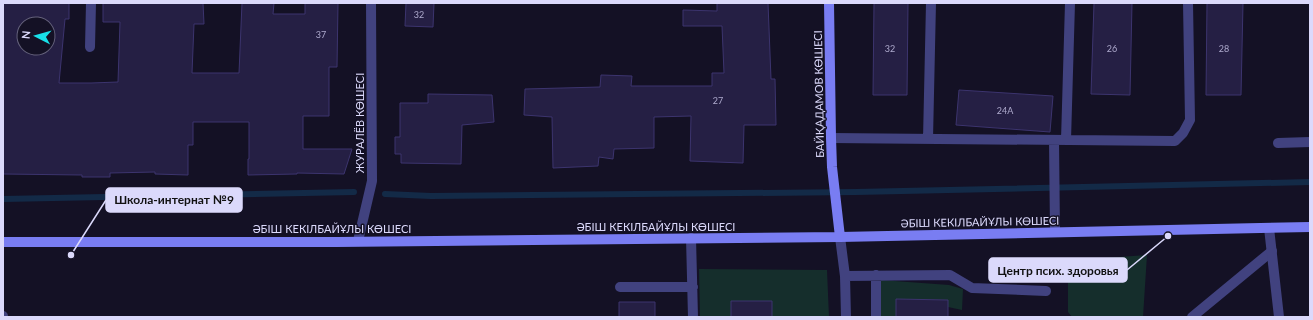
<svg xmlns="http://www.w3.org/2000/svg" width="1313" height="320" viewBox="0 0 1313 320" font-family="Lato,sans-serif">
<style>
.green{fill:#152e2c}
.lines{fill:none;stroke-linecap:round;stroke-linejoin:round}
.stream{stroke:#132a47;stroke-width:6}
.building{fill:#251f44;stroke:#3c346e;fill-rule:evenodd}
.lane{stroke:#41427f;stroke-width:10}
.street{stroke:#41427f;stroke-width:10}
.secondary{stroke:#797df2;stroke-width:10}
.labels{text-anchor:middle;stroke-width:3;stroke-linejoin:round;paint-order:stroke}
.number-label{font-size:9px;fill:#aeaacd}
.street-label{font-size:11px;fill:#dbd9fb;stroke:#141125}
.leader{fill:none;stroke:#dbd9fb;stroke-width:1.5}
.callout-dot{fill:#dbd9fb;stroke:#141125;stroke-width:1.5}
.callout{fill:#dbd9fb;stroke:#dbd9fb;stroke-width:1.5}
.callout-label{font-size:12px;text-anchor:middle;font-weight:bold;fill:#111}
</style>
<rect width="100%" height="100%" fill="#141125"/>
<path class="green" d="M1147,255L1143,317H1072L1068,312V269L1077,260Z
M699,269L827,270L829,317H772V301H731V317H700Z
M881,280L949,285L963,289L962,310L948,307V300L897,299L896,317H881Z"/>
<g class="lines">
<path class="stream" d="M385,194L431,196L856,192L1310,182
M3,199L354,192"/>
</g>
<path class="building" d="M3,3H69V19H65L59,83H91L118,82L120,22H103V3H203L204,24H194L192,73H239L242,3H274L273,14H305V3H338L337,67H329V116H303V149H352L344,174L297,173V174L248,175V159H249V122H193V145H188V175L155,174V172L110,173V177H82V175L3,174ZM24,24H48V48H24Z
M406,3H434L433,27L405,26Z
M717,3H768L771,79H775L776,125H744L743,163L690,161L691,116L654,117V148L614,149L613,159L599,157L598,166L553,168L552,117L524,115L525,89L600,87L601,75L632,76L631,86H712V73H724L722,26H683V10L717,11Z
M874,3H908L907,95H873Z
M1094,3H1132L1130,95L1091,94Z
M1207,3H1243L1241,95H1206Z
M959,90L1053,96L1050,132L956,125Z
M428,94L492,95L494,122L462,125L461,164L401,163V154H395V137H400V103H428Z
M896,299L948,300V317H896Z
M731,301H772V317H731Z
M619,302H655V317H619Z"/>
<g class="lines">
<path class="lane" d="M831,138L1175,141L1183,133L1190,120L1188,3
M928,139L931,3
M1054,140L1055,232
M1066,140L1070,3
M1278,143L1310,142
M840,237L845,276L846,317
M691,238L693,317
M876,275V317
M845,276L950,275L972,288L1046,291
M620,287H693
M3,316V317
M1192,317L1272,251"/>
<path class="street" d="M90,47L91,3
M1269,228L1279,317
M358,241L372,181L371,3"/>
<path class="secondary" d="M829,3L831,138L832,167L840,237
M3,242H337L840,237L1310,227"/>
</g>
<g class="labels">
<g class="number-label">
<text x="419" y="18">32</text>
<text x="321" y="38">37</text>
<text x="890" y="52">32</text>
<text x="1112" y="52">26</text>
<text x="1224" y="52">28</text>
<text x="718" y="104">27</text>
<text x="1005" y="114">24А</text>
</g>
<g class="street-label">
<text transform="translate(819 94) rotate(-91)" y="4">БАЙҚАДАМОВ КӨШЕСІ</text>
<text transform="translate(360 123) rotate(-90)" y="4">ЖУРАЛЁВ КӨШЕСІ</text>
<text transform="translate(980 222) rotate(-1)" y="4">ӘБІШ КЕКІЛБАЙҰЛЫ КӨШЕСІ</text>
<text x="656" y="231">ӘБІШ КЕКІЛБАЙҰЛЫ КӨШЕСІ</text>
<text x="332" y="233">ӘБІШ КЕКІЛБАЙҰЛЫ КӨШЕСІ</text>
</g>
</g>
<path class="leader" d="M71 255L106 200M1168 236L1127 270"/>
<g class="callout-dot">
<circle cx="71" cy="255" r="4"/>
<circle cx="1168" cy="236" r="4"/>
</g>
<g class="callout">
<rect x="106" y="188" width="136" height="24" rx="4"/>
<rect x="989" y="258" width="138" height="24" rx="4"/>
</g>
<g class="callout-label">
<text x="174" y="204">Школа-интернат №9</text>
<text x="1058" y="275">Центр псих. здоровья</text>
</g>
<rect width="1313" height="320" fill="none" stroke="#dbd9fb" stroke-width="8"/>
<g transform="translate(36 36) rotate(276)"><circle r="19" fill="#141125" stroke="#64617b"/>
<path d="M0-3L7 15L0 10L-7 15Z" fill="#18e0e9"/>
<text y="-6" font-size="11" font-weight="bold" text-anchor="middle" fill="#dbd9fb">N</text>
</g>
</svg>
